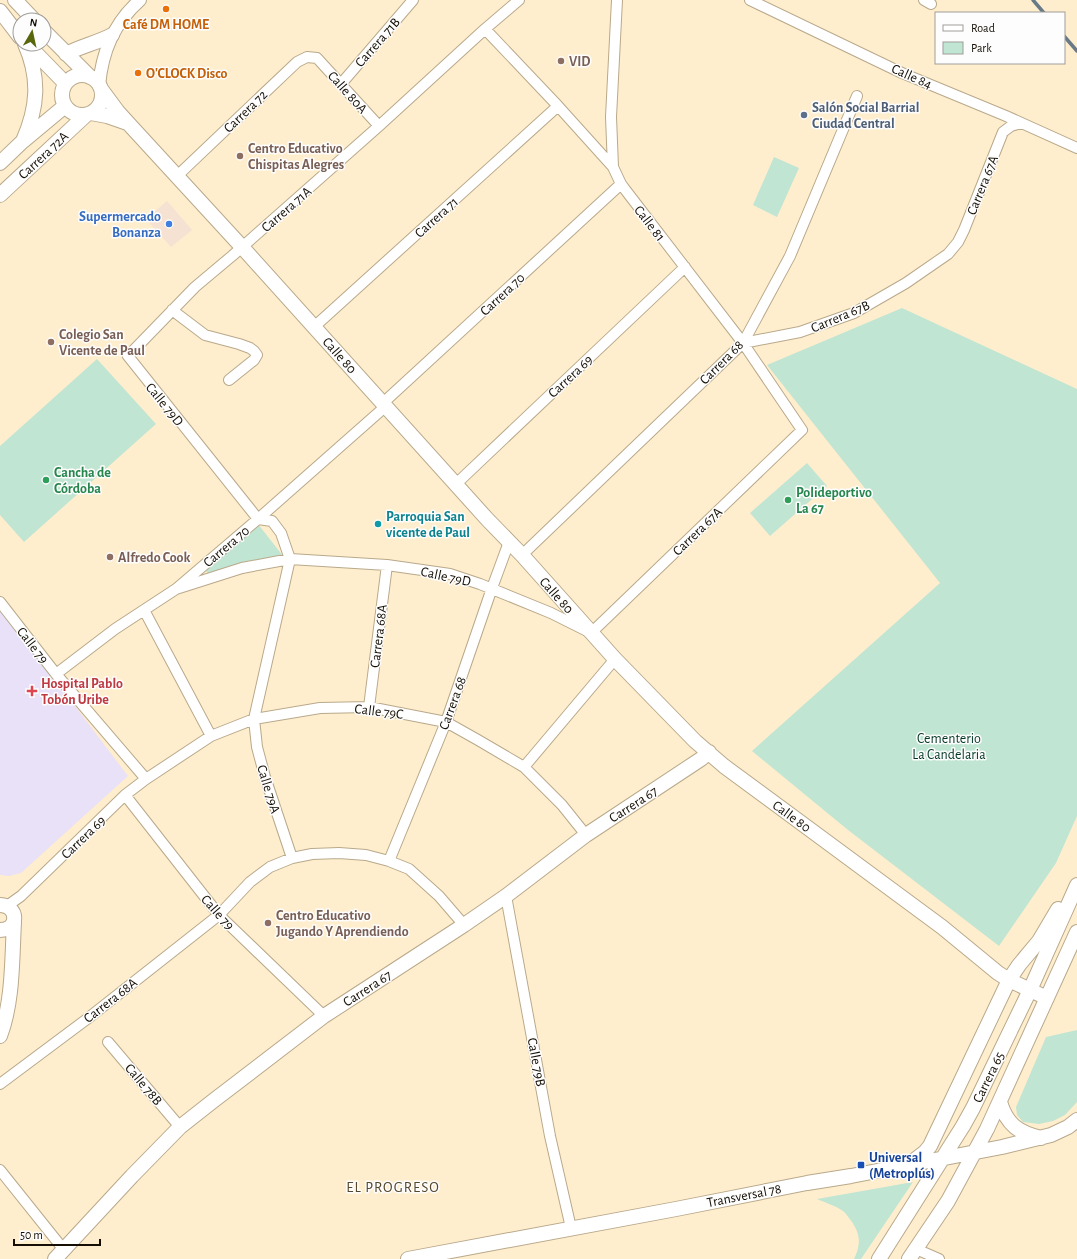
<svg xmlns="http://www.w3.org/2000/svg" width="1077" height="1259" viewBox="0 0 1077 1259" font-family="'Alegreya Sans',sans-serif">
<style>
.commercial{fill:#f5e2d2}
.medical{fill:#e9e1f7}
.green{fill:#c0e5d2}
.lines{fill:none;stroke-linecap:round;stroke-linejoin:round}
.stream{stroke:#687988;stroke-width:3.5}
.minor-casing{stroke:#b9a98b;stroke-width:12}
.tertiary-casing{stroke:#b9a98b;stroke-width:14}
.secondary-casing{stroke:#b9a98b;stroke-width:16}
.minor{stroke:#fff;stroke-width:10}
.tertiary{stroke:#fff;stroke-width:12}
.secondary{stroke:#fff;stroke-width:14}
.food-dot{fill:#e8710a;stroke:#fdfdfd;stroke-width:1.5}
.education-dot{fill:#8d6e63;stroke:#fdfdfd;stroke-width:1.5}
.service-dot{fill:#5c6f8a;stroke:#fdfdfd;stroke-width:1.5}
.shop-dot{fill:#3f7fe0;stroke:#fdfdfd;stroke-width:1.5}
.leisure-dot{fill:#2e9e5b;stroke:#fdfdfd;stroke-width:1.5}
.culture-dot{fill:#0f9aa8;stroke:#fdfdfd;stroke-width:1.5}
.health-dot{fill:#e0444e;stroke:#fdfdfd;stroke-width:1.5}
.transit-dot{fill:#1a4fb4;stroke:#fdfdfd;stroke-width:1.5}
.labels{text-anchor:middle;stroke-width:3;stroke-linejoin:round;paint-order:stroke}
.food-label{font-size:14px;font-weight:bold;fill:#c56008;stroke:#fdfdfd}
.street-label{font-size:14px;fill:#140e04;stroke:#fdfdfd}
.education-label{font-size:14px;font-weight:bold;fill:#785e54;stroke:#fdfdfd;text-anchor:start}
.service-label{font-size:14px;font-weight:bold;fill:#4e5e75;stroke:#fdfdfd;text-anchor:start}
.shop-label{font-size:14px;font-weight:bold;fill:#366cbe;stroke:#fdfdfd;text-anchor:end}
.leisure-label{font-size:14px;font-weight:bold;fill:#27864d;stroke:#fdfdfd;text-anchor:start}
.culture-label{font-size:14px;font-weight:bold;fill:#0d838f;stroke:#fdfdfd;text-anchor:start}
.health-label{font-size:14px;font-weight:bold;fill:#be3a42;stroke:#fdfdfd;text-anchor:start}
.park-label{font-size:14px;fill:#043825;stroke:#fdfdfd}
.transit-label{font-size:14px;font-weight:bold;fill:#164399;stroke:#fdfdfd;text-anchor:start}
.neighbourhood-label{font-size:15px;letter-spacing:1px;fill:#56482c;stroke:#fdfdfd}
</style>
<rect width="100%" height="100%" fill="#ffeecd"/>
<path class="commercial" d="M167,201L192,230L171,247L146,219Z"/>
<path class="medical" d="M0,607L128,776L21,873L9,876L0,875Z"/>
<path class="green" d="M774,157L799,168L777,217L753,205Z
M902,308L1077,389V816L1056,863L999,946L848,830L752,751L940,583L767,365Z
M97,359L156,424L24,542L0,515V446Z
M807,463L827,486L770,536L750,513Z
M258,524L283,556L209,576L205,569Z
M1077,1030V1102L1065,1115L1053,1121L1039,1124L1023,1122L1017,1115L1016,1107L1046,1037Z
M913,1182L861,1259H854C862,1243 860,1232 849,1218C847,1216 846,1213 843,1211C836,1206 826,1203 817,1199Z"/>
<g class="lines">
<path class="stream" d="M1033,0L1044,13
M1064,36L1077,51"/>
<g class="minor-casing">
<path id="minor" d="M750,0L902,73L1006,116L1077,148
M924,0L931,4
M341,84L413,0
M613,167L611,117L617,0
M177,176L297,62L307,57L317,58L379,126
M172,310L205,335L239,344L250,348L254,351L257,355L254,360L229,380
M314,327L558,106
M743,343L800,332L854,313L906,283L948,254L958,242L964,230L1003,132L1011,126L1021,123
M383,403L621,184
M456,484L685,267
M522,555L743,343L790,256L857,96
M176,589L242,568L290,559L387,565L450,574L480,584L551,613L591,633L802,430L743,343L627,192L621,184L613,167L558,106L485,29
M0,602L56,674L146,779
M144,610L211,736
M56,674L115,629L176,589L258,519L386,406
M369,707L387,565
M524,767L615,659
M125,795L219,915L324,1016
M292,858L265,777L257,747L254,719L290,559L281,533L272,521L258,519L128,356L195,287L232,256L379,126L485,29L519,0
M389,861L446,722L492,588L509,542
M506,896L550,1136L571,1228
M7,906L21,896L125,795L146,779L211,736L254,719L320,708L369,707L446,722L478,740L524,767L562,805L586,835
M108,1042L180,1127
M0,1084L87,1019L219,915L250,882L270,867L292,858L312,854L339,853L366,855L389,861L409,869L439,896L464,925
M0,1170L64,1250
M916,1249L939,1259"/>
</g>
<g class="tertiary-casing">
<path id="tertiary" d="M99,86C102,51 114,23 140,0"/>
</g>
<g class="secondary-casing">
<path id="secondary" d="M15,0L34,20
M0,11L20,37
M44,31L90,77
M27,44L65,83
M66,54C81,46 97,43 112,35
M62 95a20 20 0 1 1 40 0a20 20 0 1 1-40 0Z
M101,89L118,112L128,123L242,247L487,519L522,555L615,659L695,741L724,766L942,927L998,973L1009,980L1047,998
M91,113L107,116L127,123
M23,141C38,107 40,78 25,44
M0,163L23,141L65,106
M0,195L86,115
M0,905C19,906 19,930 0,930
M0,1036C13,1002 12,959 14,922
M1000,1102C1007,1125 1019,1133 1041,1138
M912,1162L925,1152L930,1146L1009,980L1019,965L1039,941L1058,909
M55,1259L132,1176L180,1127L213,1101L324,1016L464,925L506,896L586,835L701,759L709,752
M408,1259L676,1209L807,1183L851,1176L1002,1147L1051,1135L1068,1127L1077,1120
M879,1259L963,1126L973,1108L1030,990L1077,885
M909,1259L948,1201L987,1129L1077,932"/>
</g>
<use href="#minor" class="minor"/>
<use href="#tertiary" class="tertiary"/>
<use href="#secondary" class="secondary"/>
</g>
<g class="food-dot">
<circle cx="166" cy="9" r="4"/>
<circle cx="138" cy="73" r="4"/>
</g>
<g class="education-dot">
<circle cx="561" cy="61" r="4"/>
<circle cx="240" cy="156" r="4"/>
<circle cx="51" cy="342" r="4"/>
<circle cx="110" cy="557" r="4"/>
<circle cx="268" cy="923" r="4"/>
</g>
<circle class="service-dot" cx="804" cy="115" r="4"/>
<circle class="shop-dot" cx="169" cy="224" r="4"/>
<g class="leisure-dot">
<circle cx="46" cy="480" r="4"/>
<circle cx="788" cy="500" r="4"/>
</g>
<circle class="culture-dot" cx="378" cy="524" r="4"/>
<path class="health-dot" d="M30 685h4v4h4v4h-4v4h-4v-4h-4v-4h4z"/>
<rect class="transit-dot" x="857" y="1161" width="8" height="8" rx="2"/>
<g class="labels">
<g class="food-label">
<text x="166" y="29">Café DM HOME</text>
<text x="146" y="78" text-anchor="start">O'CLOCK Disco</text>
</g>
<g class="street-label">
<text transform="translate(377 42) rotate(-49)" y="5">Carrera 71B</text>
<text transform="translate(912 76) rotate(24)" y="5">Calle 84</text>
<text transform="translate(348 92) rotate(48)" y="5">Calle 80A</text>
<text transform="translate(245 111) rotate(-44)" y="5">Carrera 72</text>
<text transform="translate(43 155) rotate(-43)" y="5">Carrera 72A</text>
<text transform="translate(982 185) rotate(-68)" y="5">Carrera 67A</text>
<text transform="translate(286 209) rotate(-41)" y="5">Carrera 71A</text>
<text transform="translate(436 217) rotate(-42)" y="5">Carrera 71</text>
<text transform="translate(650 223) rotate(52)" y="5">Calle 81</text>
<text transform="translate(502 294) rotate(-43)" y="5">Carrera 70</text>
<text transform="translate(840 316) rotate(-23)" y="5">Carrera 67B</text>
<text transform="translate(340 355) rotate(48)" y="5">Calle 80</text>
<text transform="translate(721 362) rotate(-45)" y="5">Carrera 68</text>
<text transform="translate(570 376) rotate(-43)" y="5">Carrera 69</text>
<text transform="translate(165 404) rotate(51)" y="5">Calle 79D</text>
<text transform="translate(697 531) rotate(-44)" y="5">Carrera 67A</text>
<text transform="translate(226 546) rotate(-40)" y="5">Carrera 70</text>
<text transform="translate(446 576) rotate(12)" y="5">Calle 79D</text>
<text transform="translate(557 595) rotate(48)" y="5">Calle 80</text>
<text transform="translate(378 636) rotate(-83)" y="5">Carrera 68A</text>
<text transform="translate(33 645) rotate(52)" y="5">Calle 79</text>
<text transform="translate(452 703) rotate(-70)" y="5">Carrera 68</text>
<text transform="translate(379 711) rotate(7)" y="5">Calle 79C</text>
<text transform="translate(269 789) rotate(73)" y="5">Calle 79A</text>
<text transform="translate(633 804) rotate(-33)" y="5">Carrera 67</text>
<text transform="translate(792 816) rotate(36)" y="5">Calle 80</text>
<text transform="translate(83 837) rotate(-44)" y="5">Carrera 69</text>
<text transform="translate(218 912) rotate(48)" y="5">Calle 79</text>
<text transform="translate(367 988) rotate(-33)" y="5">Carrera 67</text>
<text transform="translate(110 1000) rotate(-38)" y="5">Carrera 68A</text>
<text transform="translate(537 1062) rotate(79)" y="5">Calle 79B</text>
<text transform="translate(988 1077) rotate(-64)" y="5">Carrera 65</text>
<text transform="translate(144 1084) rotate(50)" y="5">Calle 78B</text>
<text transform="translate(744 1195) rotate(-11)" y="5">Transversal 78</text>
</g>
<g class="education-label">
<text x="569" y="66">VID</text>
<text x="248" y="153">Centro Educativo<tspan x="248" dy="16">Chispitas Alegres</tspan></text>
<text x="59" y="339">Colegio San<tspan x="59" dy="16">Vicente de Paul</tspan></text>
<text x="118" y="562">Alfredo Cook</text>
<text x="276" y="920">Centro Educativo<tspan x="276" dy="16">Jugando Y Aprendiendo</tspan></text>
</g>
<g class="service-label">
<text x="812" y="112">Salón Social Barrial<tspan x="812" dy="16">Ciudad Central</tspan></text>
</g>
<g class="shop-label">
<text x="161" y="221">Supermercado<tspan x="161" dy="16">Bonanza</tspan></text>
</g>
<g class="leisure-label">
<text x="54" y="477">Cancha de<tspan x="54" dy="16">Córdoba</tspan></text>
<text x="796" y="497">Polideportivo<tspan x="796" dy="16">La 67</tspan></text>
</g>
<g class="culture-label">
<text x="386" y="521">Parroquia San<tspan x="386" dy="16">vicente de Paul</tspan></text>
</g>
<g class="health-label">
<text x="41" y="688">Hospital Pablo<tspan x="41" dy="16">Tobón Uribe</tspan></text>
</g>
<g class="park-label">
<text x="949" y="743">Cementerio<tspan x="949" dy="16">La Candelaria</tspan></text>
</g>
<g class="transit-label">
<text x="869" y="1162">Universal<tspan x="869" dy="16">(Metroplús)</tspan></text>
</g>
<g class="neighbourhood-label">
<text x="393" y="1192">EL PROGRESO</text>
</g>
</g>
<rect x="935" y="12" width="130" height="52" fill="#fdfdfd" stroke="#a09d99"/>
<rect x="943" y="25" width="20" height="6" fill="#ffffff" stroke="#a09d99"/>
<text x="971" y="32" font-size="12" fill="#140e04">Road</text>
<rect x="943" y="42" width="20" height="12" fill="#c0e5d2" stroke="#a09d99"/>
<text x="971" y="52" font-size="12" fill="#140e04">Park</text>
<g transform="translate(32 32) rotate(9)"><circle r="19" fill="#fdfdfd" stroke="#a09d99"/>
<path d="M0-3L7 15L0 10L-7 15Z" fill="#58660c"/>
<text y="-6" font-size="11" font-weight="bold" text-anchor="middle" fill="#140e04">N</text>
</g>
<path d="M14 1239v6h86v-6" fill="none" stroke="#140e04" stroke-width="2"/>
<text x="20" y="1239" font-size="12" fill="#140e04" stroke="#fdfdfd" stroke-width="3" paint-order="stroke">50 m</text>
</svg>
